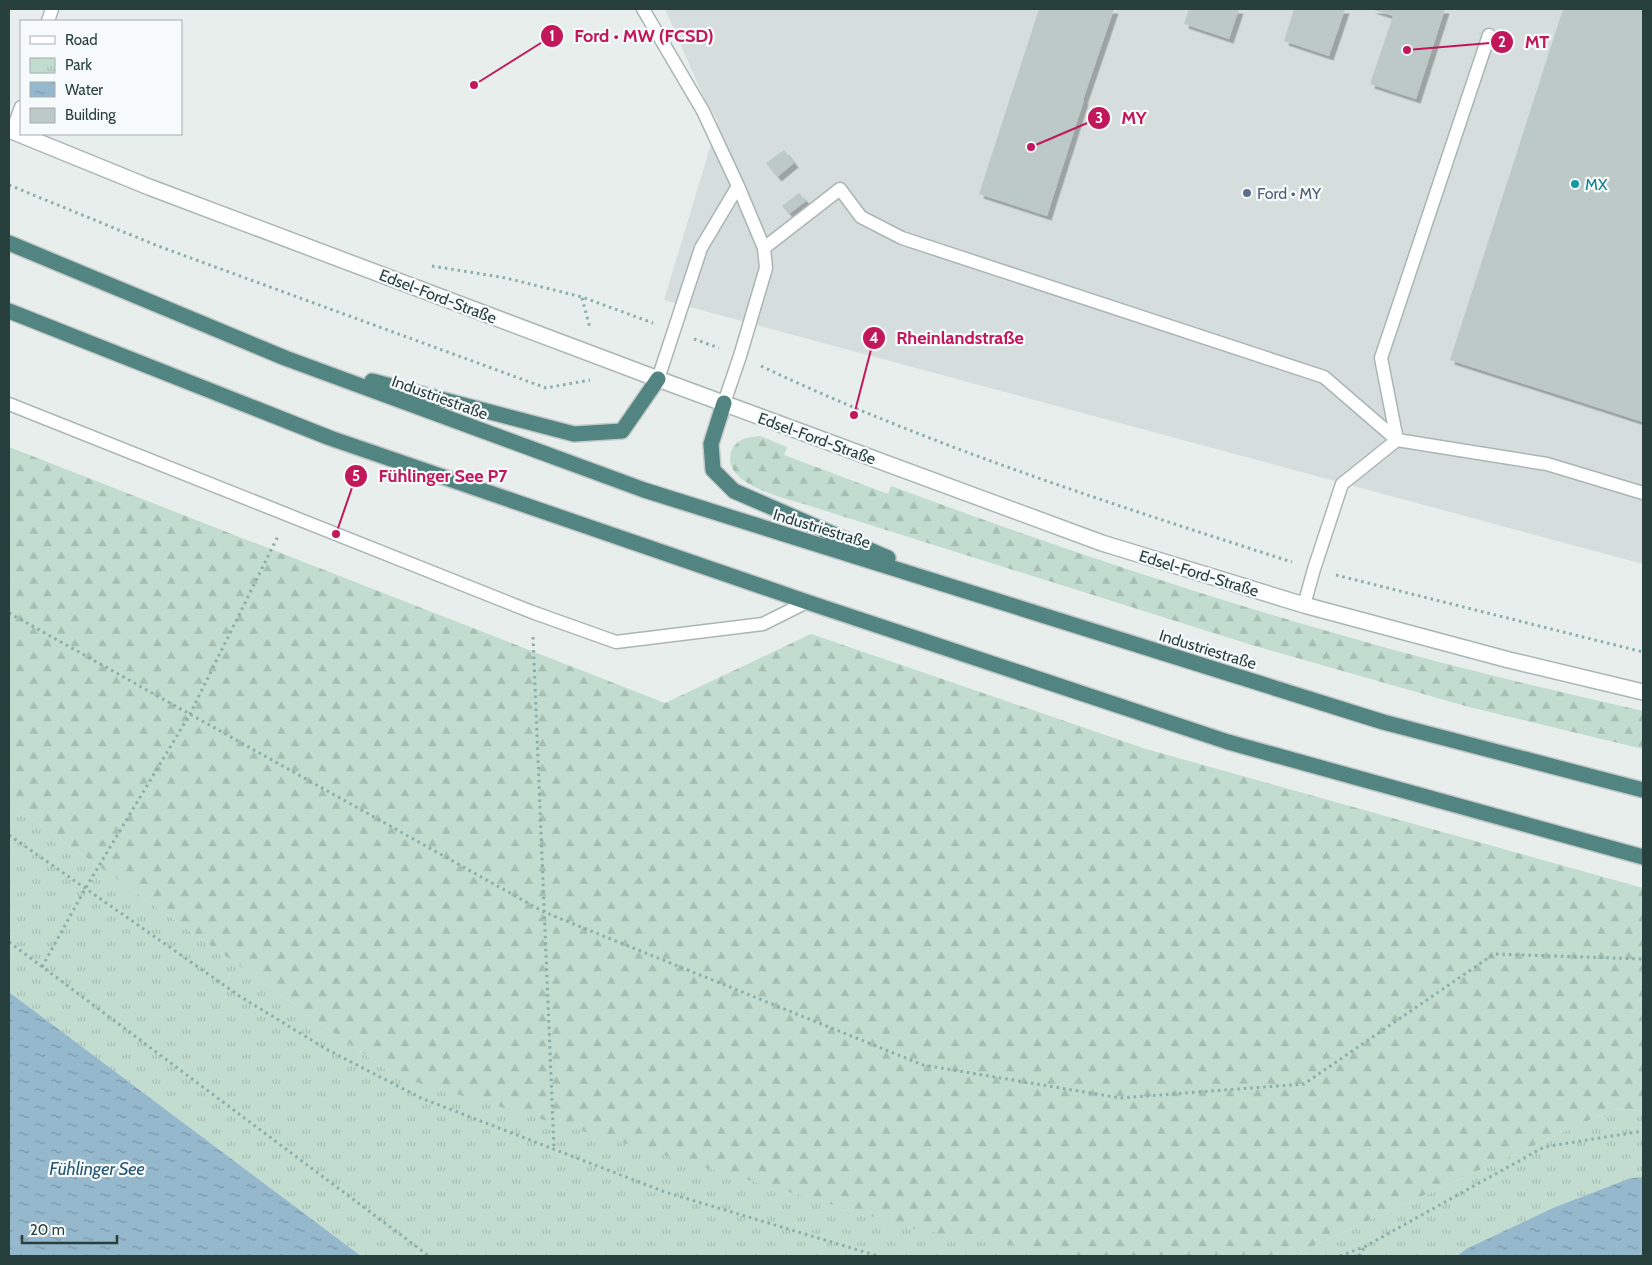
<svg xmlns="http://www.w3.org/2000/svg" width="1652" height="1265" viewBox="0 0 1652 1265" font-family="Cabin,sans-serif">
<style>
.built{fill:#d5dedc}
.forest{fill:url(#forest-firs)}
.park{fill:url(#park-tufts)}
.water{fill:url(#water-ripples)}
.building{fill:#bcc9c6;filter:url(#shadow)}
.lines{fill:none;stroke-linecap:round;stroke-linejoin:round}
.service-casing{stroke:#aab6b4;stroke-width:15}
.tertiary-casing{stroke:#aab6b4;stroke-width:18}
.trunk-casing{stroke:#c3c9c9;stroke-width:18}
.path{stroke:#8aaeab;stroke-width:3;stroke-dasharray:2.5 4;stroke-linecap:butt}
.service{stroke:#fff;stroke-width:12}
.tertiary{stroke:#fff;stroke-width:15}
.trunk{stroke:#528482;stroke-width:15}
.culture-dot{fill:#0f9aa8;stroke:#f7fafa;stroke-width:2}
.service-dot{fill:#5c6f8a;stroke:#f7fafa;stroke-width:2}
.labels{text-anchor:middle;stroke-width:4.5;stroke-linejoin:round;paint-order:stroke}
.culture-label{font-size:16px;fill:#0d838f;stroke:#f7fafa;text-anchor:start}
.service-label{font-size:16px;fill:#4e5e75;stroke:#f7fafa;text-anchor:start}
.street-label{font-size:16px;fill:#273f3d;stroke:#f7fafa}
.water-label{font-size:18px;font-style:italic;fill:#265776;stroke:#f7fafa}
.leader{fill:none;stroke:#c2185b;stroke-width:2}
.callout-dot{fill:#c2185b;stroke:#f7fafa;stroke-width:2}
.mark-label{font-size:15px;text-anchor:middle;font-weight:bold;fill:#fff}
.callout-label{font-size:18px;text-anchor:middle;font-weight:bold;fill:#c2185b;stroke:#f7fafa;stroke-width:4.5;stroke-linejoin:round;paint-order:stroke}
</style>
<defs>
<pattern id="forest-firs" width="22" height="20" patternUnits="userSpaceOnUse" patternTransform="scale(1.25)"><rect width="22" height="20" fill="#c2ddcf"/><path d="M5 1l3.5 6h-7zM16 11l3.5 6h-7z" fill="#a7bfb3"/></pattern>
<pattern id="park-tufts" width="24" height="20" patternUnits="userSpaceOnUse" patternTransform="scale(1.25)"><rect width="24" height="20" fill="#c2ddcf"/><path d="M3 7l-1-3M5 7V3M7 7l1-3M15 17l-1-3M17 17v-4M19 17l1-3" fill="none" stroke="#a7bfb3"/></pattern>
<pattern id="water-ripples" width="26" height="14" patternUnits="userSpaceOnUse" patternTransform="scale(1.25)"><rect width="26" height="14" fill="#95b8cd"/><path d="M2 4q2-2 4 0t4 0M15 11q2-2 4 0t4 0" fill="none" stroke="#7a97a8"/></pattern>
<filter id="shadow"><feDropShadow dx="4.5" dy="4.5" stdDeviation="0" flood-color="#0004"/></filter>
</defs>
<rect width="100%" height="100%" fill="#e7eeec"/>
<path class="built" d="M665,9H1643V564L664,300L718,121L704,98Z"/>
<path class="forest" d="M760,436L787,447L784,455L888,494L891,486C1039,541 1189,592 1341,635C1441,664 1542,688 1643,711V749L1469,707L1255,646L810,506C788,499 721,485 731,452C736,439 747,437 760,436Z
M9,447L665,703L811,634L1146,749L1643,888V1111L1614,1109L1291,1256H576L395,1076L9,803Z"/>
<path class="park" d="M9,803L395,1076L915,1229L1079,1256H361L9,992Z
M1614,1109L1643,1111V1177L1631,1178L1555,1207L1466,1249L1457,1256H1291Z"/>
<path class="water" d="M9,992L361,1256H9Z
M1643,1177V1256H1457L1466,1249L1555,1207L1631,1178Z"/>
<path class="building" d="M1039,9H1114L1083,100H1084L1047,216L979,194Z
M1189,9H1239L1229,39L1184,24Z
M1294,9H1345L1329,56L1284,41Z
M1371,9H1445L1416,99L1370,84L1393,16Z
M1563,9H1643V422L1450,360Z
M784,150L794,163L777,177L766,163Z
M799,193L806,201L789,214L782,206Z"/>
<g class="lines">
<g class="service-casing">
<path id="service" d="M643,9L703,111L738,186L764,248L766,268L740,356L724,403
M48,21L52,9
M1489,35L1381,358L1397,440L1547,464L1643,493
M12,132L21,107
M764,248L840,189L861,217L902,238L1324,377L1397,440L1342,484L1314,569L1304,605
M658,379L701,248L738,186
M9,404L532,612L616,642L763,624L807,602"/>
</g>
<g class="tertiary-casing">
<path id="tertiary" d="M9,130L149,187L658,379L1102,543L1304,605L1509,660L1643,692"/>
</g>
<g class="trunk-casing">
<path id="trunk" d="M9,243L285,358L644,490L1383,722L1643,790
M9,311L330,438L807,602L1228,742L1643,857
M372,381L574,434L622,431L658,379
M724,403L711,444L713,470L734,491L888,558"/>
</g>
<path class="path" d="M9,185L158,246L546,388L590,380
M432,266L506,278L582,297L653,323
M582,298L590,328
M694,339L719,348
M761,366C932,447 1112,504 1292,562
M1336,575L1643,652
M9,613L544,912L923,1065L1120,1098L1304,1084L1494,954L1643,959
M533,637L554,1149
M9,835L241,997L326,1049L421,1098L665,1192L878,1256
M9,942L429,1256
M42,967L85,889L190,714L279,534
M1340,1256L1364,1247L1544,1147L1643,1131
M1359,1256L1364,1248"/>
<use href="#service" class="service"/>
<use href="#tertiary" class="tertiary"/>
<use href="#trunk" class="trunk"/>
</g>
<circle class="culture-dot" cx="1575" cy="184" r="5"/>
<circle class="service-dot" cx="1247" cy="193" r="5"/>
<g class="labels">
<g class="culture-label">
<text x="1585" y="190">MX</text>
</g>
<g class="service-label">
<text x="1257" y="199">Ford • MY</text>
</g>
<g class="street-label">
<text transform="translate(438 296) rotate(21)" y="6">Edsel-Ford-Straße</text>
<text transform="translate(440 397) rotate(20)" y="6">Industriestraße</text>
<text transform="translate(817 438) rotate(20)" y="6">Edsel-Ford-Straße</text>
<text transform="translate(822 528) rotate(17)" y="6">Industriestraße</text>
<text transform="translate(1199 573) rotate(17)" y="6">Edsel-Ford-Straße</text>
<text transform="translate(1208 649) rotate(17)" y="6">Industriestraße</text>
</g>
<g class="water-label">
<text x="97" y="1175">Fühlinger See</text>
</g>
</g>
<path class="leader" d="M474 85L552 36M1407 50L1502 42M1031 147L1099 118M854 415L874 338M336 534L356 476"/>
<g class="callout-dot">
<circle cx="474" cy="85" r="5"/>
<circle cx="1407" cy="50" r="5"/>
<circle cx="1031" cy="147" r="5"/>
<circle cx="854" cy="415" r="5"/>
<circle cx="336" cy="534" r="5"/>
<circle cx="552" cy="36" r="12"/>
<circle cx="1502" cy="42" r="12"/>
<circle cx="1099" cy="118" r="12"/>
<circle cx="874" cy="338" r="12"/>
<circle cx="356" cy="476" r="12"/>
</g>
<g class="mark-label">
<text x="552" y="41">1</text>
<text x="1502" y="47">2</text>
<text x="1099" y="123">3</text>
<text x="874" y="343">4</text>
<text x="356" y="481">5</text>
</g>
<g class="callout-label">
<text x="644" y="42">Ford • MW (FCSD)</text>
<text x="1537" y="48">MT</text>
<text x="1134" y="124">MY</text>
<text x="960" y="344">Rheinlandstraße</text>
<text x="443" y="482">Fühlinger See P7</text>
</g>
<rect width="1652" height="1265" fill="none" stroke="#273f3d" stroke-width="20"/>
<rect x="20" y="20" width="162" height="115" fill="#f7fafa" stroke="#a4afae"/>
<rect x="30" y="36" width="25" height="8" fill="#ffffff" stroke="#a4afae"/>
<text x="65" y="45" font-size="15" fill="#273f3d">Road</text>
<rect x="30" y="58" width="25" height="15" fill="url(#park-tufts)" stroke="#a4afae"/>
<text x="65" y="70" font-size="15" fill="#273f3d">Park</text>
<rect x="30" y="82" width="25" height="15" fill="url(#water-ripples)" stroke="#a4afae"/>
<text x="65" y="95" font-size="15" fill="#273f3d">Water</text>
<rect x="30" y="108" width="25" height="15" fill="#bcc9c6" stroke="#a4afae"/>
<text x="65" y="120" font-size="15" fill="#273f3d">Building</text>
<path d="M22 1235v8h95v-8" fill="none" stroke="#273f3d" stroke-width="2.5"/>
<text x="30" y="1235" font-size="15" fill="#273f3d" stroke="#f7fafa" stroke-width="4" paint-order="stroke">20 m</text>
</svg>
